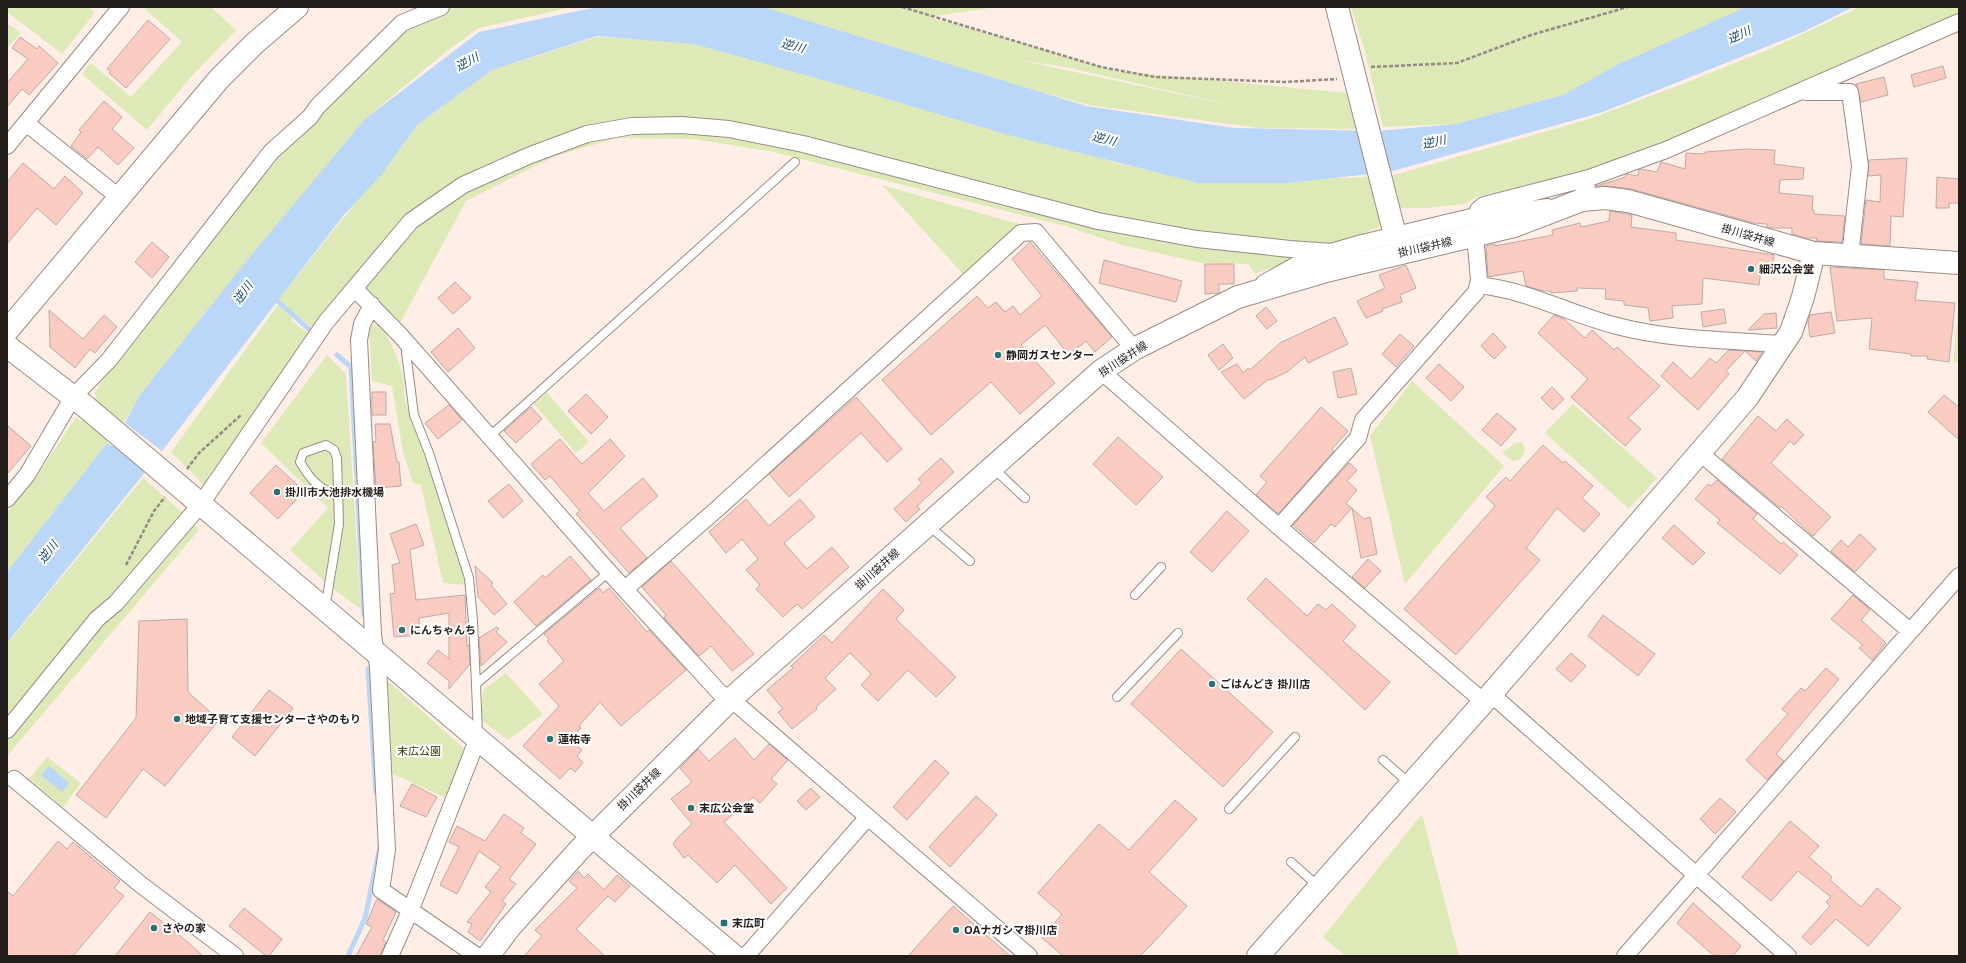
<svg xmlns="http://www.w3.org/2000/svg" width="1966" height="963" viewBox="0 0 1966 963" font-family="'Open Sans','Noto Sans JP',sans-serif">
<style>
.green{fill:#ddeab8;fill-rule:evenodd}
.water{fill:#bad6f8}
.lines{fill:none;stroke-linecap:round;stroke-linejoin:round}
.stream{stroke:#bad6f8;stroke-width:5}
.building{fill:#facbc0;stroke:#bcaba7}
.lane-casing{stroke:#9a8c84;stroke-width:10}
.street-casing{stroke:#9a8c84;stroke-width:18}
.secondary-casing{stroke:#9a8c84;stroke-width:24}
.path{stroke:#948983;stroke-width:2.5;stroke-dasharray:4 2;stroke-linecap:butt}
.lane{stroke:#fff;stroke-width:8}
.street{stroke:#fff;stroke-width:16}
.secondary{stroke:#fff;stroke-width:22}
.secondary-bridge-casing{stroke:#9a8c84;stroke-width:24;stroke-linecap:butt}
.secondary-bridge{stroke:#fff;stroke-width:22}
.poi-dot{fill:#277275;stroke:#fff;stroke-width:1.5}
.labels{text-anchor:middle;stroke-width:4;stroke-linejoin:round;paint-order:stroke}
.street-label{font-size:11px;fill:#241e1b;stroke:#fff}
.poi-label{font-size:11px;font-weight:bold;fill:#241e1b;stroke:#fff;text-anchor:start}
.park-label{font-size:11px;fill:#313a03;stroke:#fff}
.water-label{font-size:12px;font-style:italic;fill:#154577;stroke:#fff}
</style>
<rect width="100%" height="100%" fill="#feeee6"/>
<path class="green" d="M7,7H89L95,13L62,54L7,12Z
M143,7H211L236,30L190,78L147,130L82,74L91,63L131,97L182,42Z
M413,7H572L479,28L448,50L365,119L157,374L129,415L7,572V513L37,476L76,417L81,421L97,396L94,393L208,232L271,152L408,29Z
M763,7H997L928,17L981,31L963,26L1116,71L1348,93L1361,129L1259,128L1089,105L1024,88ZM1019,60L1065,67L1244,108Z
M1351,7H1746L1632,59L1563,95L1456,124L1383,127L1364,48Z
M1860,7H1959V13L1648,149L1565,177L1479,196L1464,204L1426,208H1399L1377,228L1255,274L1248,264L1202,263L1122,245L1065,226L769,151L694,139L616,138L553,157L466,201L399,325L360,287L416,222L461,186L533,163L463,184L405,221L314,329L296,314L291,320L309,334L211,492L171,452L281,301L279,299L417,125L492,70L597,37L693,42L817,73L1120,164L1210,183L1391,176L1589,119L1680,85L1772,48Z
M7,23L21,33L7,48Z
M882,185L1019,224L963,274Z
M1959,307V363L1953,362Z
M381,324L396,354L403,375L405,400L419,439L429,453L466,585L443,583L421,485L413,483L403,453L392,386L372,381L369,326Z
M327,355L346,374L361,609L334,590L290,550L328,508L261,443Z
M1412,381L1504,466L1405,584L1370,436Z
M547,392L589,442L576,453L534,404Z
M1573,404L1657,478L1629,509L1545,433Z
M1522,442C1526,449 1525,454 1519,460L1513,461L1502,453L1515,443Z
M143,478L183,513L199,530L7,756V644Z
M506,673L543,714L508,740L481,720L483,690Z
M383,677L467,751L448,799L388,772Z
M47,757L81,783L63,807L29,779Z
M1422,814L1459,956H1345L1323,937Z"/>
<path class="water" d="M597,7H763L1086,106L1234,128L1377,131L1456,124L1563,95L1619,64L1746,7H1853L1803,32L1603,112L1389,172L1287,183H1199L1005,134L834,83L694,44L597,36L492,70L417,125L382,174L343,216L162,451L125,423L140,395L244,264L365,119L479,32Z
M107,443L150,466L7,643V572Z
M49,766L69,783L62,792L41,775Z"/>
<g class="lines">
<path class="stream" d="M273,297L311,331
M337,355L351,367L364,615
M368,669L376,792
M348,956L365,918L380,846"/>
</g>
<path class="building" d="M148,20L170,39L126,88L109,73L111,71L107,69Z
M20,37L37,49L39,46L58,63L29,95L22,89L7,107V83L28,59L12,48Z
M1943,66L1946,78L1914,87L1911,75Z
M1884,77L1888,95L1861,102L1856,84Z
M104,101L122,117L112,129L134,148L118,165L98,147L87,159L71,146L81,132L79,130Z
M1746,149L1775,150L1774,164L1804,168L1803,179L1780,180L1779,193L1813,196L1812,210H1814V214L1845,216L1842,242L1816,241L1817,238H1805L1792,234V228H1771L1767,227V224L1754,223L1631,189L1607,186H1596L1623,178L1627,174L1638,176L1639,170L1641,169L1657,172L1661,162L1685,169L1686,153L1705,154V152Z
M1907,158L1903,217L1891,216L1890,246L1861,244L1866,200L1880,202L1881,175L1868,176L1869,160Z
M23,163L54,189L65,176L83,193L56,225L37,208L7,244V182Z
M1937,177L1959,179V203H1949V208H1936Z
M1610,211L1632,215L1631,227L1676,233V240L1774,255L1771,273L1761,271L1759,285L1703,278L1702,304L1672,306L1673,318L1650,321L1648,308L1624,305V301L1605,299L1606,289L1577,288V291L1551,293V291H1544L1526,286L1523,271L1488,277L1486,246L1495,244V246L1553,235L1552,230L1580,223L1581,227L1609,221Z
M152,242L169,257L152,278L135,262Z
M1030,242L1112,337L1095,352L1086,341L1069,355L1045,325L1021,345L1055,383L1020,414L991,382L931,435L882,380L977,296L988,308L996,302L1005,312L1013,306L1020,315L1042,296L1012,259Z
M1104,260L1182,281L1176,302L1099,283Z
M1205,264H1234V284H1219V293L1205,294Z
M1406,265L1416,288L1400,295L1402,302L1382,309L1383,311L1366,318L1357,301L1385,288L1379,275Z
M1830,267L1884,270V279L1918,282L1915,300L1955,303L1949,362L1927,359L1928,356H1911V354L1869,349L1872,318L1837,321Z
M455,282L471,298L453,314L438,298Z
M1266,307L1277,321L1267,329L1256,316Z
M1724,309L1726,323L1703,327L1701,312Z
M49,310L83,339L104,315L117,327L95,353L90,349L75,368L50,347Z
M1831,312L1835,333L1810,337L1808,322L1810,315Z
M1776,313L1777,328L1748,330L1764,314Z
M1554,315L1564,319L1585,338L1592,330L1614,350L1617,347L1660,386L1628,418L1641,429L1625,446L1571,397L1588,379L1538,333Z
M1335,317L1348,344L1308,363L1305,357L1287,372L1270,380L1269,379L1244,399L1221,372L1237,364L1243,373L1248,368L1250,370L1280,343Z
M458,328L475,348L448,372L431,352Z
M1493,333L1506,347L1494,359L1481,346Z
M1400,334L1414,346L1396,367L1382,354Z
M1223,344L1233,358L1219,370L1208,355Z
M1729,350L1762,352L1756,361L1745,351L1726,371L1729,374L1698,410L1661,376L1673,362L1691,379L1710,358L1716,363Z
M1439,364L1464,387L1451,401L1426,378Z
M1351,368L1357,394L1338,398L1333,372Z
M1552,387L1564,399L1553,410L1541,398Z
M372,392H386V415H372Z
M586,394L608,417L591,434L568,411Z
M1944,395L1959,407V440L1928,412Z
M856,397L902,449L887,462L861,433L789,497L769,474Z
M449,405L462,420L438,439L425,423Z
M531,407L542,419L516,443L504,431Z
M1321,407L1348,431L1332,449L1334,451L1279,513H1277L1256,495L1267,482L1260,476Z
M1497,413L1516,429L1501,446L1482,430Z
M1758,416L1776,431L1787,419L1804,435L1794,445L1790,441L1771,463L1831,517L1813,536L1781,506L1780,508L1722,459Z
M375,424H390L397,462H399L401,486L376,488L373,442L376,441Z
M7,425L31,446L7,474Z
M1118,437L1163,477L1136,505L1093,464Z
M560,439L582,464L610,439L625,456L588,493L604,511L643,478L658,496L620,528L647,558L629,573L576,514L580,511L550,476L545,480L531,464Z
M1543,445L1563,463L1565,461L1593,486L1582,498L1600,514L1584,532L1557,508L1526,548L1540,560L1456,655L1404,609L1495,506L1486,497L1506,477L1510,481Z
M941,458L954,472L917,506L920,509L906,522L894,509L922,483L918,479Z
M1349,463L1357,470L1347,481L1357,490L1346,503L1364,519L1370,517L1377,554L1361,558L1352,508L1335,527L1331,524L1314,543L1293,525Z
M276,465L304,491L278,519L250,493Z
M1717,480L1757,514L1753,519L1781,544L1783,542L1798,555L1780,574L1717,523L1720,520L1695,499L1708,484L1711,486Z
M509,484L523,501L503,518L488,501Z
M746,499L769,526L800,499L815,517L784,543L807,569L832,547L849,567L802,609L797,604L783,617L756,589L760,585L746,570L758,559L742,539L726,553L709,532Z
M1227,511L1249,531L1212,572L1190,552Z
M416,524L424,545L410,550L416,600L465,595L467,646L469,645L470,664L449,689V681L427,663L438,650L449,659V636L452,633H449V613L419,618L420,635L394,637L390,594L395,593L392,565L400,563L390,534Z
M1674,525L1705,553L1693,565L1662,538Z
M1860,534L1876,549L1855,572L1831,551L1841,540L1848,547Z
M570,556L591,580L536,626L514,602L543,575L545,578Z
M1368,559L1381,571L1365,588L1352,577Z
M671,561L754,654L732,671L711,646L699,656L664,618L666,615L642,587Z
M475,566L493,583L491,585L507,604L494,615L478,597Z
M1266,578L1307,616L1318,604L1326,610L1332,604L1356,626L1343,641L1390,682L1365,710L1247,599Z
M599,588L603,593L609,588L647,632L649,630L686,670L621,726L600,702L579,726L581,728L570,739L582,750L577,756L583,763L575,772L570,768L560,779L523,746L559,706L539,684L564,661L547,641L549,639L544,634Z
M883,589L904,610L896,619L956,677L936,697L908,670L878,701L861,685L871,674L850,653L825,678L836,689L816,707L817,709L792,729L778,712L783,709L767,690L793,668L791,666L824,635L832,643Z
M1853,595L1870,610L1861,620L1886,643L1872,660L1859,648L1863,645L1831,619Z
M1603,615L1655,654L1638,676L1588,636Z
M187,619L188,692L219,720L165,786L143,769L106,818L76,795L136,718L139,621Z
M497,627L499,629L496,632L507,642L481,666L479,638Z
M1181,649L1273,732L1223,787L1131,704Z
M1571,653L1586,666L1571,682L1556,669Z
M1826,668L1839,679L1776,754L1784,761L1767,780L1746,760L1788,714L1782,709L1801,688L1805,691Z
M269,690L293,708L255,756L232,737Z
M735,738L754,760L769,744L788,760L771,779L777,784L760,803L753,797L724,822L787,888L771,904L735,865L717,883L688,855L684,858L673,844L679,836L692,824L671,799L692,782L680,768L698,749L709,761Z
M935,760L949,773L907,820L893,807Z
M412,784L437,797L426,817L400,806Z
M811,788L820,797L806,810L797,801Z
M976,796L997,815L950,867L929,847Z
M1720,798L1736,812L1715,834L1700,819Z
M1175,800L1197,819L1149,872L1187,906L1152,944L1140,956H1063L1042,938L1062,914L1038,893L1099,824L1129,850Z
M504,814L524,828L521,833L536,844L509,879L516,884L502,901L506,904L480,941L468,932L472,924L467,922L491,892L485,887L501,867L479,851L457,894L440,885L459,847L449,842L457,826L485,841Z
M1790,821L1819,846L1809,857L1832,877L1830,880L1861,907L1877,888L1901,908L1868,946L1836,919L1811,945L1802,937L1830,906L1826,902L1831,897L1798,871L1771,901L1742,877Z
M58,841L67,849L73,842L99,864L120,881L114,888L124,896L73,956H7V891L13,896Z
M578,871L584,878L588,874L604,890L617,875L630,886L615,902L608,896L576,929L605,956H524L542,936L535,930L577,888L569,881Z
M377,899L396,912L383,940L386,942L380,956H356L372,927L366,924Z
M1693,903L1741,946L1733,956H1714L1677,923Z
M953,906L1010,956H908Z
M244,908L282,939L269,956H266L229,926Z
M150,912L190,944L203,956H115Z"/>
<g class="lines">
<g class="lane-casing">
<path id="lane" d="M409,345L406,352L414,415L429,453L469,578L473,621L476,684
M490,436L795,162
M992,467L1025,498
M928,525L970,561
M1135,595L1161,567
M320,604L327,597L339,524L337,458L334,450L326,445L303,453L300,462C311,481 319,488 339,497
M1117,697L1178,633
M478,735L476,684L609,572
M1383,760L1410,784
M1229,809L1295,737
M1291,862L1319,887"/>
</g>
<g class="street-casing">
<path id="street" d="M1806,92H1850L1860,166L1850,256
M26,123L120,198
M7,146L121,7
M1582,200L1589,178L1666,150L1959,22
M1478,210L1484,205L1589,178
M1264,283L1307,259L1362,243L1471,217L1548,207
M1478,285C1527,290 1570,314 1617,326C1670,340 1728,340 1782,344
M355,289L400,335L609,572L720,693L731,699L1029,956
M372,305L362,324L359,340L373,635L378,667L387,850L381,890L477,956
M1101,371L1279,527L1484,702
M1700,453L1910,631
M7,499L27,475L73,397L109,360L271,152L310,117L317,107L402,23L441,7
M1279,527L1358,438L1363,420L1476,292L1479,280L1475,235
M625,589L716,510L1021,233L1036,232L1134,349
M1491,694L1788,956
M7,730L97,619L116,603L201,504L326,322L411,221L463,185L528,156L587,134L632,126L682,125L729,129L803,144L1098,221L1197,239L1290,249L1332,252
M14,779L140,884L235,956
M390,956L411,909L478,738
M746,956L868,817
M1625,956L1959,576"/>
</g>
<g class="secondary-casing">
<path id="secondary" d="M1337,7L1395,235
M7,331L219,79L254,44L297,7
M7,346L86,407
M191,496L734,956
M488,956L510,927L580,849L731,699L1101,371L1134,349L1238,297L1330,270L1514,226L1582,200L1605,198L1628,201L1814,253L1959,263
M1258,956L1491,694L1747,398L1791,332L1803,297L1814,253"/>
</g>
<path class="path" d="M902,7L1101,67L1155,77L1285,82L1337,79
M1371,67L1457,63L1531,35L1628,7
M187,469L199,453L241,415
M126,565L154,511L165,497"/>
<use href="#lane" class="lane"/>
<use href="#street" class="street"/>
<use href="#secondary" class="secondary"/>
<g class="secondary-bridge-casing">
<path id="secondary-bridge" d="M86,407L191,496"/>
</g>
<use href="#secondary-bridge" class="secondary-bridge"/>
</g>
<g class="poi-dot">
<circle cx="1751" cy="269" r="4"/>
<circle cx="998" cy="355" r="4"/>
<circle cx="277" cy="492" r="4"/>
<circle cx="402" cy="630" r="4"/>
<circle cx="1212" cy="684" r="4"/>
<circle cx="177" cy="719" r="4"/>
<circle cx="550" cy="739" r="4"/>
<circle cx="691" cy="808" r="4"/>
<rect x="720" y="919" width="8" height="8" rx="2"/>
<circle cx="154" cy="928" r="4"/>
<circle cx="956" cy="930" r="4"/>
</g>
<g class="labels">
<g class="street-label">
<text transform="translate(1748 235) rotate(16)" y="4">掛川袋井線</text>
<text transform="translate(1425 247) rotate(-13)" y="4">掛川袋井線</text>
<text transform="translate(1123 359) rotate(-33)" y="4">掛川袋井線</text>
<text transform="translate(877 569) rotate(-42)" y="4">掛川袋井線</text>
<text transform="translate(639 789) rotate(-44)" y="4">掛川袋井線</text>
</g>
<g class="poi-label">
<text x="1759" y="273">細沢公会堂</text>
<text x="1006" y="359">静岡ガスセンター</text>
<text x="285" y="496">掛川市大池排水機場</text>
<text x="410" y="634">にんちゃんち</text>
<text x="1220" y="688">ごはんどき 掛川店</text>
<text x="185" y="723">地域子育て支援センターさやのもり</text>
<text x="558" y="743">蓮祐寺</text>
<text x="699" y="812">末広公会堂</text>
<text x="732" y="927">末広町</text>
<text x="162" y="932">さやの家</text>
<text x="964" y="934">OAナガシマ掛川店</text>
</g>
<g class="park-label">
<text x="419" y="755">末広公園</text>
</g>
<g class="water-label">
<text transform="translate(1739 35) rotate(-25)" y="4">逆川</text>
<text transform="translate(793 46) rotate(15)" y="4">逆川</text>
<text transform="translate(467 62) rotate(-28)" y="4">逆川</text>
<text transform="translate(1104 139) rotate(15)" y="4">逆川</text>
<text transform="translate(1434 142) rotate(-12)" y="4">逆川</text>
<text transform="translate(243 293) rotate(-54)" y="4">逆川</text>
<text transform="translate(48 552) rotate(-52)" y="4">逆川</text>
</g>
</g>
<rect width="1966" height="963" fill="none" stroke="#241e1b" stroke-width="16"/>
</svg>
